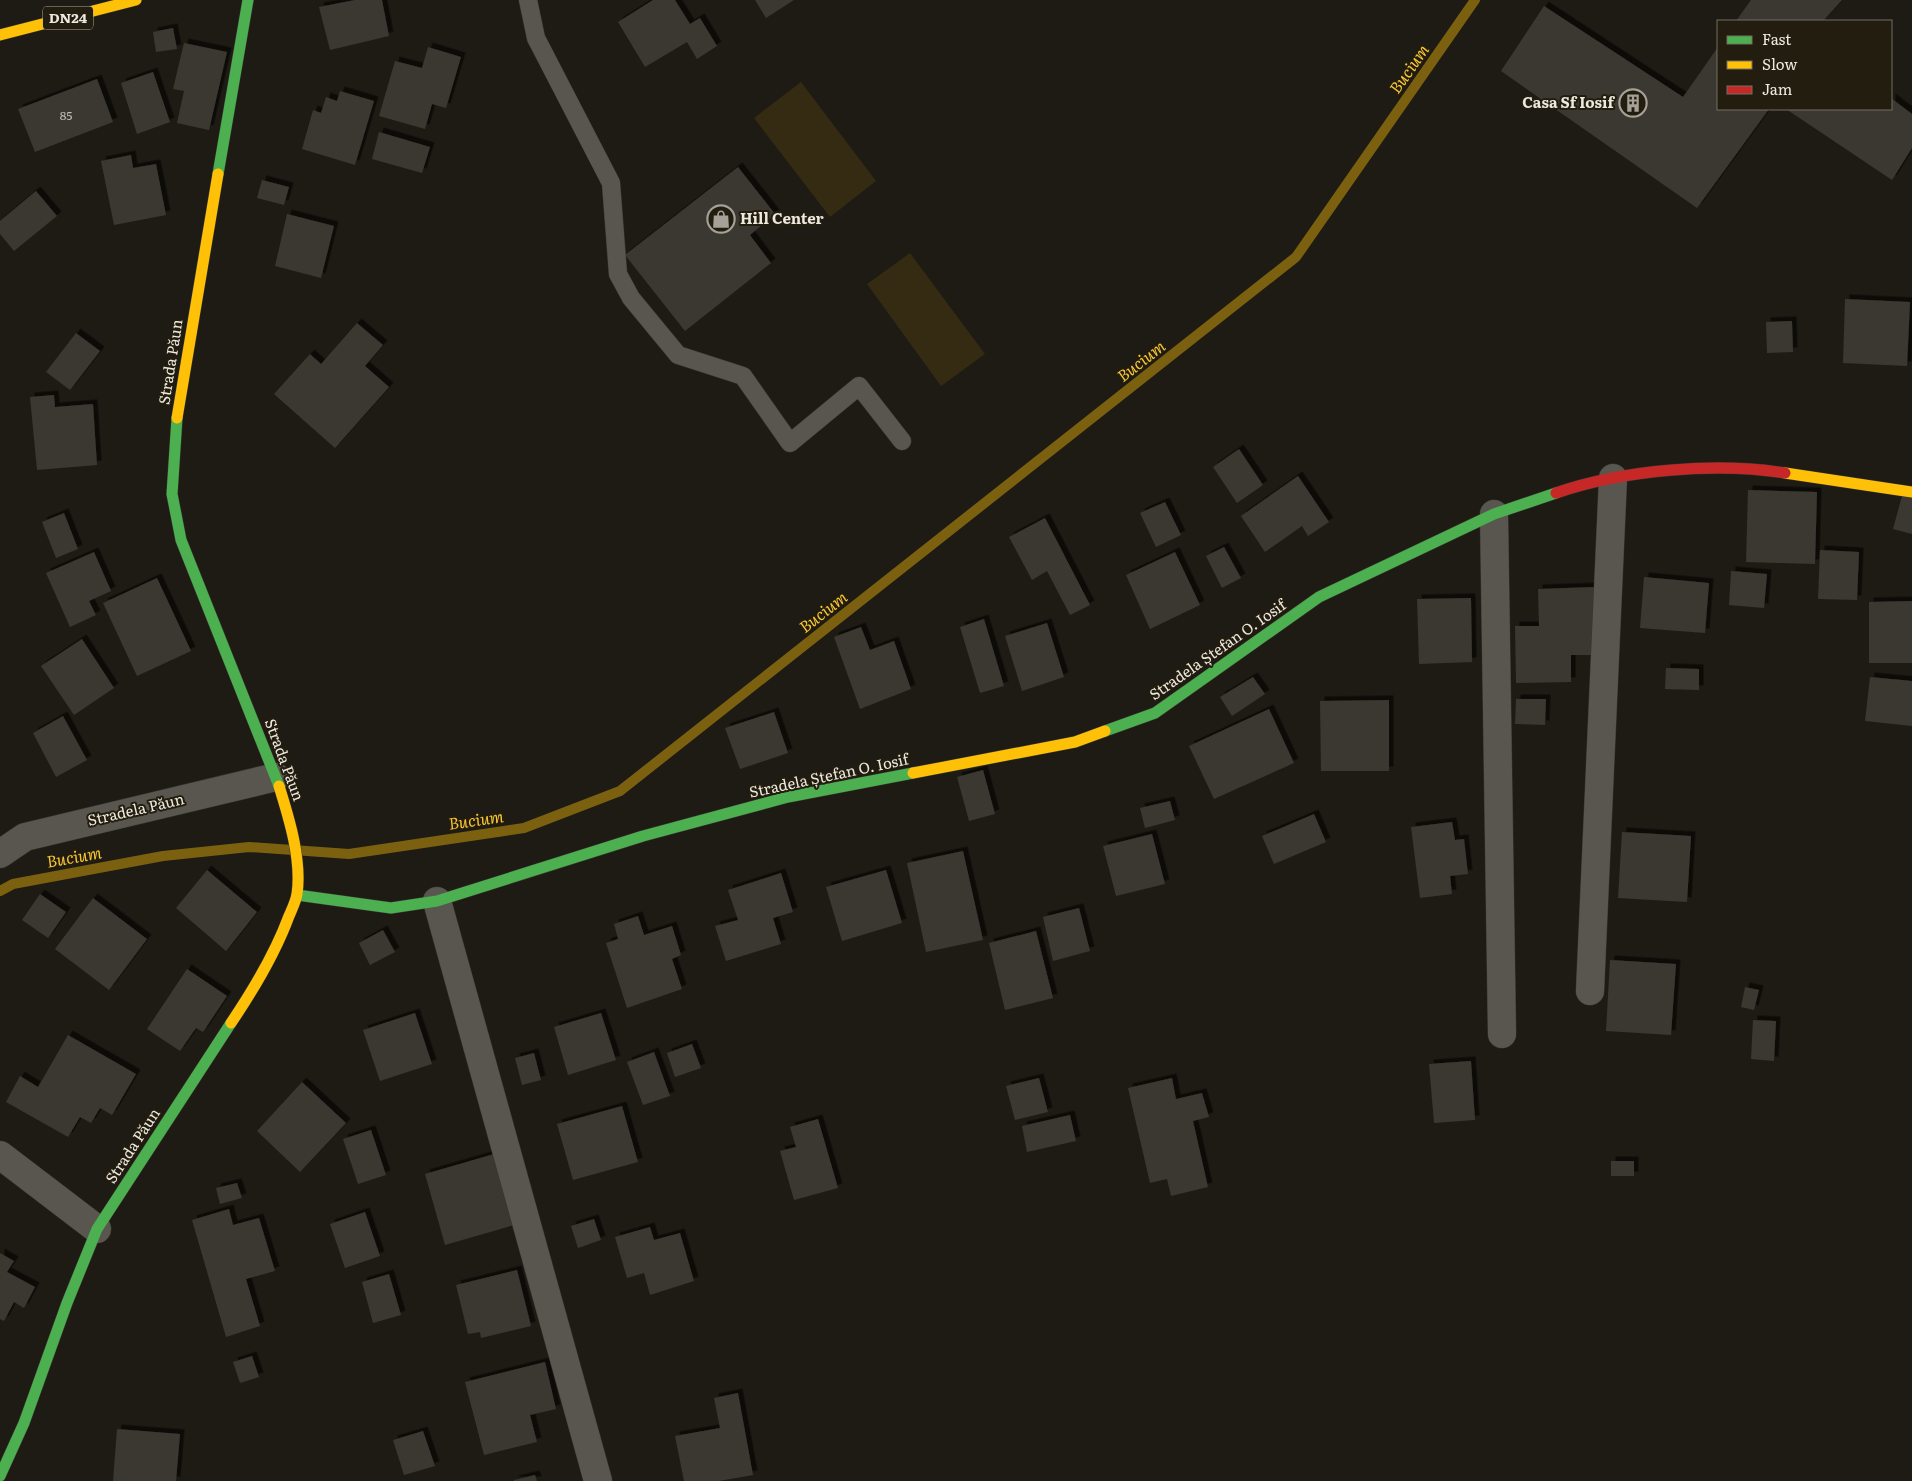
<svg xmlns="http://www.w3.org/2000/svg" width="1912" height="1481" viewBox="0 0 1912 1481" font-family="Literata,serif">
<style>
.green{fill:#352b12}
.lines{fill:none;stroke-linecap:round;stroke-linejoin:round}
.stream{stroke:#7b610f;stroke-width:10}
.building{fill:#3a3831;filter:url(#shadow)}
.lane-casing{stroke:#393631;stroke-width:19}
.street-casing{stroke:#393631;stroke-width:29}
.fast-casing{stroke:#393631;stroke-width:12}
.slow-casing{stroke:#393631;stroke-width:12}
.jam-casing{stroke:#393631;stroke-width:12}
.lane{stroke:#595650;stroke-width:18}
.street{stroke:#595650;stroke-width:28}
.fast{stroke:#4caf50;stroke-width:11}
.slow{stroke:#ffc107;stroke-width:11}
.jam{stroke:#c62828;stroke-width:11}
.labels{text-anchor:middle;stroke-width:4;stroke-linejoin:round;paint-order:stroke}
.number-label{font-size:12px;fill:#c0bdb4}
.shield{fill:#231d0f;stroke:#b0aca1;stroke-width:1}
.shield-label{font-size:14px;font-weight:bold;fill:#ede9df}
.poi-label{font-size:15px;font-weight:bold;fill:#ede9df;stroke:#231d0f;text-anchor:end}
.street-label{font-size:15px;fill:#ede9df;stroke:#231d0f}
.water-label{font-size:16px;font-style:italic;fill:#f8c735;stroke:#231d0f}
</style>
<defs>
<filter id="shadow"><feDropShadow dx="4.5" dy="-4.5" stdDeviation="0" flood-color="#0009"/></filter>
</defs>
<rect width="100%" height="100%" fill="#1e1b14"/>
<path class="green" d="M801,82L876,181L830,217L754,118Z
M910,253L985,354L941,386L867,284Z"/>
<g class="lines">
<path class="stream" d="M0,891L13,884L163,856L249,847L349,854L524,828L620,791L1296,257L1475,0"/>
</g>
<path class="building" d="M355,0H382L389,36L330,50L319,7Z
M653,0H675L690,24L700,18L717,46L697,59L687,42L645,67L618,22Z
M755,0H794L766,18Z
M1751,0H1842L1823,21H1736Z
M1544,6L1683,97L1718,47V109H1769L1697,208L1501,71Z
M173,28L177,49L156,52L153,32Z
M184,43L227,52L209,130L177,123L184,91L173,89Z
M428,47L461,57L446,108L432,104L425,129L379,116L395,61L422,68Z
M153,72L170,122L137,134L121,83Z
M97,79L113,122L35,152L18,109Z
M340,91L374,101L355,165L302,149L313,110L321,113L326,97L337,101Z
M1891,98L1912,114V148L1892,180L1786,109H1891Z
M379,132L430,147L422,173L372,159Z
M131,155L133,168L156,164L166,215L114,225L101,161Z
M738,167L775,214L750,235L771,263L685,331L625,255Z
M262,180L289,187L284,205L257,198Z
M36,191L57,216L14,251L0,234V221Z
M287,214L334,226L321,278L275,266Z
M1845,299L1910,302L1907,366L1843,363Z
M1792,321L1793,352L1767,353L1766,322Z
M357,323L383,345L365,366L389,387L335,448L274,394L310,354L321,364Z
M76,333L100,351L70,390L46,372Z
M54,395L55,407L93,404L97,465L37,470L30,397Z
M1239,449L1263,485L1237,503L1213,467Z
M1298,476L1329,522L1308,536L1302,526L1265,552L1241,516Z
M1748,490L1817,492L1815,564L1746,562Z
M1902,496L1912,498V534L1893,529Z
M1165,502L1181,535L1156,547L1140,513Z
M64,513L78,549L56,558L42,522Z
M1045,518L1090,605L1070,615L1047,571L1032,580L1009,537Z
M1224,547L1241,578L1222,588L1206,556Z
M1820,550L1859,552L1857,600L1818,599Z
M94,552L111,591L89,601L96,615L70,627L46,573Z
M1175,552L1200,605L1150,629L1126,575Z
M1731,571L1767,574L1764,608L1729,605Z
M1644,577L1709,583L1705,633L1640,628Z
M157,578L191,651L137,676L103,603Z
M1595,587L1596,655H1571V682L1516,683L1515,626H1539L1538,589Z
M1471,598L1472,662L1419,664L1417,599Z
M1912,601V663H1869V602Z
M984,619L1004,686L980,693L960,627Z
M1047,623L1064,677L1022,691L1005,636Z
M861,627L870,650L894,641L911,689L860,709L834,637Z
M82,639L114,688L74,715L41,666Z
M1666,668L1699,669V690L1665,689Z
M1253,677L1265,694L1232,716L1220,697Z
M1870,677L1912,681V726L1865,721Z
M1516,699H1546L1545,725L1515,724Z
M1389,700V771H1321L1320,701Z
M1269,709L1294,763L1214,799L1189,746Z
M774,712L788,753L740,769L725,728Z
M63,716L87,760L56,777L33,733Z
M983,770L995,814L969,821L957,777Z
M1170,801L1175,820L1145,828L1140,808Z
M1314,814L1326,842L1274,864L1262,836Z
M1452,822L1455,840L1464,839L1468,874L1450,876L1452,894L1420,898L1411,827Z
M1622,832L1691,836L1687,902L1618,898Z
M1152,834L1165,884L1116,896L1103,846Z
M963,851L983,940L926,952L907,863Z
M207,870L257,912L226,951L176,908Z
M886,870L902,923L842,941L826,887Z
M781,873L793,912L773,918L781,944L726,961L715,926L738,920L728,890Z
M40,894L66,912L48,938L22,920Z
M93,898L147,939L109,990L55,949Z
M1079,908L1090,951L1053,961L1043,917Z
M638,916L644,935L672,926L681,955L672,959L682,989L627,1008L606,943L618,939L614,924Z
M383,930L395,952L370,965L359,943Z
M1036,931L1053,998L1005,1010L989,943Z
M1610,960L1676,964L1671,1035L1606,1031Z
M187,969L227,996L203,1032L196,1028L180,1051L147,1029Z
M1745,987L1759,990L1754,1010L1741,1007Z
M415,1013L432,1064L380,1081L363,1030Z
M601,1013L616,1060L568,1075L554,1027Z
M1753,1020L1776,1021L1774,1061L1751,1059Z
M68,1035L136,1074L112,1115L100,1108L91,1123L80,1117L68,1137L6,1102L20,1076L38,1087Z
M692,1044L701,1068L675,1077L667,1053Z
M654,1052L670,1096L643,1105L627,1062Z
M534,1053L541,1080L522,1085L515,1058Z
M1471,1061L1475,1120L1434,1123L1429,1064Z
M1039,1078L1048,1112L1015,1120L1006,1086Z
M1172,1078L1176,1099L1202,1093L1209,1117L1193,1121L1208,1187L1171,1196L1167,1179L1150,1183L1128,1088Z
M302,1082L346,1123L300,1172L257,1131Z
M622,1106L638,1162L573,1180L557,1124Z
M1070,1115L1076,1141L1027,1152L1022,1126Z
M818,1119L838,1188L794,1200L780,1151L796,1147L790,1127Z
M371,1130L386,1175L358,1184L343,1139Z
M494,1154L514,1225L445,1245L425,1174Z
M1611,1161H1634V1176H1611Z
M237,1183L242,1198L220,1204L216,1188Z
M229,1209L233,1225L259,1218L275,1271L246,1279L260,1326L226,1337L192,1220Z
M365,1212L380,1256L345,1268L330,1224Z
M594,1219L601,1240L578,1248L571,1226Z
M650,1227L654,1240L680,1233L694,1281L650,1295L644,1273L627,1278L615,1237Z
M0,1253L14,1261L7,1272L35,1287L24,1308L14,1302L4,1321L0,1319Z
M517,1270L531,1326L481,1338L480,1332L468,1334L456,1285Z
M389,1274L401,1315L373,1323L362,1282Z
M252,1356L259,1377L240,1383L233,1362Z
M545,1362L556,1409L530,1415L537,1442L484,1455L465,1382Z
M738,1393L753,1475L719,1481H684L675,1436L720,1428L714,1398Z
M117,1429L180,1434L176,1481H113Z
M423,1431L435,1466L404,1475L393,1440Z
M535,1475L537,1481H514V1480Z"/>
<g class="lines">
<g class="lane-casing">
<path id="lane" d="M528,0L536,38L611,183L618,274L631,298L678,355L743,376L790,443L859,386L902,441"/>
</g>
<g class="street-casing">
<path id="street" d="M1494,514L1502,1034
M0,854L25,837L276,777
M437,901L598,1481
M1590,991L1613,478
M0,1155L97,1229"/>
</g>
<g class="fast-casing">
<path id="fast" d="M218,174L248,0
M177,418L172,494L181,540L279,786
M1105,731L1155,713L1319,597L1494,514L1556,493
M297,895L391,908L437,901L643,836L788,797L913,773
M0,1476L24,1423L67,1303L97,1229L231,1023"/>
</g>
<g class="slow-casing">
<path id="slow" d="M0,35L136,0
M177,418L218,174
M1785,473L1912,492
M913,773L1075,742L1105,731
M231,1023C254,989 275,954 289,916C292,909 296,901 297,894C302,860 289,818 279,786"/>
</g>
<g class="jam-casing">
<path id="jam" d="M1556,493C1622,470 1716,462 1785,473"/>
</g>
<use href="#lane" class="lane"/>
<use href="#street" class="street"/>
<use href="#fast" class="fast"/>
<use href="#slow" class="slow"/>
<use href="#jam" class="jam"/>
</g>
<defs>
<g id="building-ring" transform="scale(1.4375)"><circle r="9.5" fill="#231d0f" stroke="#a5a198" stroke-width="1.5"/><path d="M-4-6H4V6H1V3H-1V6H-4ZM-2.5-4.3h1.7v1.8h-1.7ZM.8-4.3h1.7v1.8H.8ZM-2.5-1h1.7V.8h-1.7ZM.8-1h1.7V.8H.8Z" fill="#a5a198"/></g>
<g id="shop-ring" transform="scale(1.4375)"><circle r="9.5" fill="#231d0f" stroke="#a5a198" stroke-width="1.5"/><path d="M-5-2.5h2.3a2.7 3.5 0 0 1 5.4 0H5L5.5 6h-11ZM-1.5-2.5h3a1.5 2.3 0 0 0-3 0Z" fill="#a5a198"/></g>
</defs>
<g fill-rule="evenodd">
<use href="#building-ring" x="1633" y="103"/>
<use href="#shop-ring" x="721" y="219"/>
</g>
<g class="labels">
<g class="number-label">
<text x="66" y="120">85</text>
</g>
<rect class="shield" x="43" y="6.5" width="50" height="23" rx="4"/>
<g class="shield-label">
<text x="68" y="23">DN24</text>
</g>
<g class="poi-label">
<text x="1614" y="108">Casa Sf Iosif</text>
<text x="740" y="224" text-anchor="start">Hill Center</text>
</g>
<g class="street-label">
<text transform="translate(171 362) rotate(-81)" y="5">Strada Păun</text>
<text transform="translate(1218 650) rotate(-35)" y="5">Stradela Ștefan O. Iosif</text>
<text transform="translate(284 760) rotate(70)" y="5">Strada Păun</text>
<text transform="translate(829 776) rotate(-12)" y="5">Stradela Ștefan O. Iosif</text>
<text transform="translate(136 810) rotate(-13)" y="5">Stradela Păun</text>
<text transform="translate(133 1146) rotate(-57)" y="5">Strada Păun</text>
</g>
<g class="water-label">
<text transform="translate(1409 69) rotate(-55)" y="6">Bucium</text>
<text transform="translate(1141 361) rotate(-38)" y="6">Bucium</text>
<text transform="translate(823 612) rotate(-38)" y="6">Bucium</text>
<text transform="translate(476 820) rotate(-8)" y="6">Bucium</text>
<text transform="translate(74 857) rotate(-10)" y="6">Bucium</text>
</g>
</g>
<rect x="1717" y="20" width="175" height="90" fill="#231d0f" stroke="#746f62"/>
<rect x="1727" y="36" width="25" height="8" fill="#4caf50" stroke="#746f62"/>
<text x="1762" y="45" font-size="15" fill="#ede9df">Fast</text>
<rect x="1727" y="61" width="25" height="8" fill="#ffc107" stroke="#746f62"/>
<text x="1762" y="70" font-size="15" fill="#ede9df">Slow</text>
<rect x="1727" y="86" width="25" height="8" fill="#c62828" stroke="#746f62"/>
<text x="1762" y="95" font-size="15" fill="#ede9df">Jam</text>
</svg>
